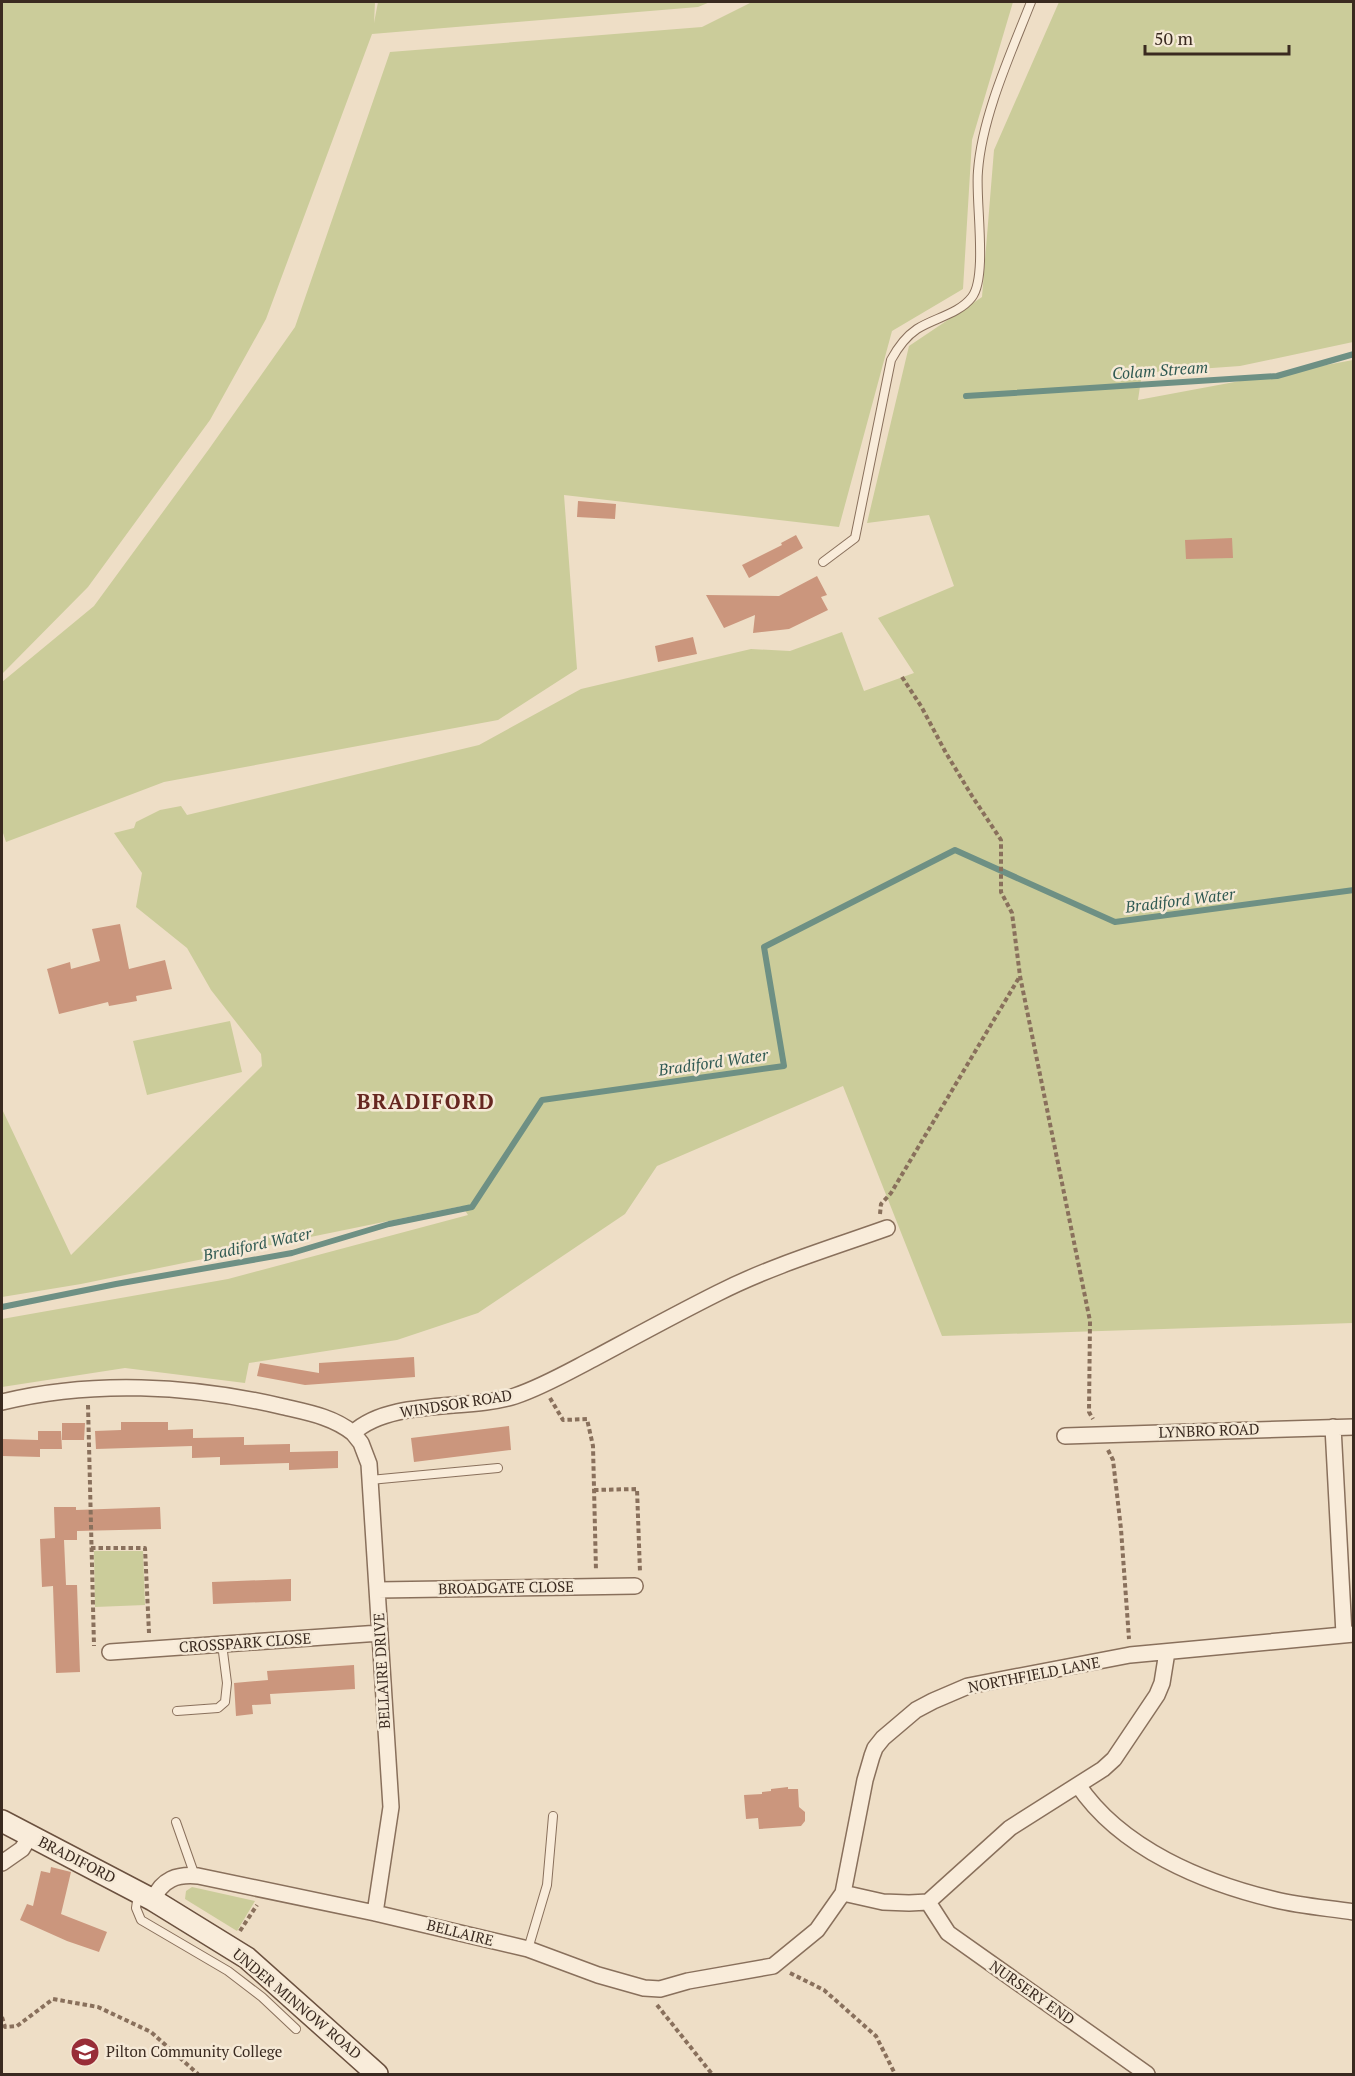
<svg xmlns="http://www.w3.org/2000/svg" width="1355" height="2076" viewBox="0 0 1355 2076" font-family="'PT Serif',serif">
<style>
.green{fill:#cbcc9a}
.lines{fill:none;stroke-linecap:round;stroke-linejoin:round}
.stream{stroke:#6e9084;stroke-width:6}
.building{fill:#cb967d}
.lane-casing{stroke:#89705c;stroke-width:10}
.street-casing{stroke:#89705c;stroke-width:18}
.secondary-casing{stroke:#6b513f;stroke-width:24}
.path{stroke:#89705c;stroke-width:4;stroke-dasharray:4.5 3;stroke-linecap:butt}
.lane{stroke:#f9ecda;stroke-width:8}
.street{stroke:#f9ecda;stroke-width:15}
.secondary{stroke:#f9ecda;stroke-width:21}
.labels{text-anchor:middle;stroke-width:5;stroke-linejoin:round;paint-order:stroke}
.street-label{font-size:15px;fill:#3a2a20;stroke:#f5e9d6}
.poi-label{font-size:15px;fill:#3a2a20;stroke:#f5e9d6;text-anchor:start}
.water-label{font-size:16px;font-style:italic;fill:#2f5952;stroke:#f5e9d6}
.district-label{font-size:21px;font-weight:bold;letter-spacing:1.5px;fill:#662720;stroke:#f5e9d6}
</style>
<rect width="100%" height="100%" fill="#eedec6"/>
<path class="green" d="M2,2H375L374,23L378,2H710L698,7L372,34L266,319L210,420L88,587L2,674Z
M752,2H1013L972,140L963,289L892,331L839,527L564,495L577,669L498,720L164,782L6,842L2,830V682L94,606L209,449L295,327L390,52L702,27Z
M1059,2H1353V342L1240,366L1142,373L1138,400L1353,360V1323L942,1336L843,1086L657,1166L625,1214L478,1313L397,1340L249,1363L245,1383L125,1368L2,1387V1319L228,1279L468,1215L462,1206L81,1284L2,1297V1109L71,1255L262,1066L261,1054L211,990L187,948L136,907L142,873L114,833L134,828L136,822L160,810L181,806L187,815L479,745L581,689L751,649L790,651L842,632L864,691L914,673L878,618L954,586L929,515L867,523L909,346L982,297L994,150Z
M230,1021L242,1072L147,1095L133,1041Z
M94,1551H143L145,1605L95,1607Z
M192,1887L255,1901L237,1931L185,1899L186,1891Z"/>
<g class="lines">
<path class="stream" d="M966,396L1277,376L1354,354
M2,1307L116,1284L292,1253L389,1224L472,1207L542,1100L784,1066L764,947L955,850L1115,922L1354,890"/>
</g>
<path class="building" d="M578,501L616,504L615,519L577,517Z
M796,535L803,548L749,578L742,565L782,545L781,543Z
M1232,538L1233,558L1186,559L1185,540Z
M817,576L827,595L821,597L828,610L789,629L753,633L755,615L724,628L706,595L779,596Z
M693,637L697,654L658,662L655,646Z
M120,924L129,969L165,960L172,989L136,996L137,1001L109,1006L108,1002L59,1014L47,969L70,962L71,969L100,961L92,929Z
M414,1357L415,1377L305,1385L257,1376L260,1363L319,1373V1363Z
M121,1422H168V1430L193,1429V1438L244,1437V1445L290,1444V1452L338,1451V1468L289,1470V1463L220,1465V1457L192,1458V1446L96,1449L95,1431L121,1430Z
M62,1423H85L84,1440H62Z
M509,1426L511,1450L414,1462L411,1438Z
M38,1431H61L62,1449H40V1457L2,1456V1439L38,1440Z
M54,1507H76V1510L160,1507L161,1529L77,1531V1540H64L66,1585H77L80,1672L56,1673L53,1586L42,1587L40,1539L55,1538Z
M291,1579V1601L213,1604L212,1582Z
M354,1665L355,1689L270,1694L271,1704L252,1705L253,1714L236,1716L234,1683L268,1680L267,1671Z
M788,1787V1789H798L799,1807L805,1812V1821L801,1826L759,1829L758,1818L746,1819L744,1795L762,1794V1792L771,1791V1789Z
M51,1867L71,1872L61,1914L107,1932L99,1952L67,1941L20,1920L27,1904L33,1906L41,1871L50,1873Z"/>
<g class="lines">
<g class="lane-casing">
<path id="lane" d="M823,562L855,538L891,360C898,347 905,337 917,329C934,318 959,314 972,297C988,276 975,199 978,171C982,116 1011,53 1031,2
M370,1480L498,1468
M177,1711L218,1708L225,1702L227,1683L222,1644
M176,1822L195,1876
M138,1894L136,1908L141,1920L228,1971L262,1997L296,2029
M528,1949L547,1885L553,1816"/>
</g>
<g class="street-casing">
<path id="street" d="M2,1402C92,1380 190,1385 280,1406C305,1412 332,1416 353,1433C391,1398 468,1411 515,1396C542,1387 568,1372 593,1359C634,1337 676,1314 718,1293C771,1266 831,1248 887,1228
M1333,1427L1344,1634
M353,1433L361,1443L369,1464L391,1807L375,1913
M1065,1436L1354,1427
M378,1590L635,1586
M110,1652L380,1633
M1078,1785C1121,1849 1204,1883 1276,1900C1301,1906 1328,1908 1354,1912
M2,1863L22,1849L30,1836
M843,1893L883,1902L909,1903L928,1902L1010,1828L1103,1769L1114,1759L1157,1695L1162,1683L1167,1652
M153,1900C162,1879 177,1874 198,1876L375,1913L528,1949L598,1975L644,1988L660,1989L688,1981L773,1966L817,1930L843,1893L865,1780L872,1756L875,1748L883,1738L916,1710L933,1701L968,1686L1130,1655L1354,1634
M928,1902L948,1933L1147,2074"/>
</g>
<g class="secondary-casing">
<path id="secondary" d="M2,1821L153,1900L247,1958L377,2074"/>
</g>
<path class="path" d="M902,677L921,706L946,753L972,796L1001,840V892L1012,913L1020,976L1090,1321L1089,1412L1093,1419
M880,1214L881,1204L891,1193L1020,976
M550,1398L563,1420L587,1419L593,1446L596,1571
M88,1405L94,1646
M1108,1450L1113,1460L1121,1529L1129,1639
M594,1490L637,1489L640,1572
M91,1548H145L149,1633
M240,1931L257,1905
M790,1973L824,1990L876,2036L895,2074
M657,2005L712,2074
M2,2017L5,2027L17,2026L53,1999L98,2007L151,2032L198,2074"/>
<use href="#lane" class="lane"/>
<use href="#street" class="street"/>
<use href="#secondary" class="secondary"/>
</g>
<defs>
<g id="school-disc" transform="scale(1.5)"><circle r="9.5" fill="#982d38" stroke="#f5e9d6"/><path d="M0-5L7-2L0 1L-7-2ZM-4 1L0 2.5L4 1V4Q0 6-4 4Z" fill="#fff"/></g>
</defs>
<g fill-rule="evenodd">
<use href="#school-disc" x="85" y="2052"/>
</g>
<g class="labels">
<g class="street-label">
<text transform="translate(456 1404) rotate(-9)" y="5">WINDSOR ROAD</text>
<text transform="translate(1209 1431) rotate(-2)" y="5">LYNBRO ROAD</text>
<text transform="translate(506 1588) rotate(-1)" y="5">BROADGATE CLOSE</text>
<text transform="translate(245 1643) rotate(-4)" y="5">CROSSPARK CLOSE</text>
<text transform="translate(382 1671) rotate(-93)" y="5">BELLAIRE DRIVE</text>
<text transform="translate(1034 1675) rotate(-11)" y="5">NORTHFIELD LANE</text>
<text transform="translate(77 1860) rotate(27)" y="5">BRADIFORD</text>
<text transform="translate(460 1933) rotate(14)" y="5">BELLAIRE</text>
<text transform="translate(1032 1993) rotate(35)" y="5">NURSERY END</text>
<text transform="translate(297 2004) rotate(40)" y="5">UNDER MINNOW ROAD</text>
</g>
<g class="poi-label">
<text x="106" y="2057">Pilton Community College</text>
</g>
<g class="water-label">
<text transform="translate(1160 370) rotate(-4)" y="6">Colam Stream</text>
<text transform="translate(1180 900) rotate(-7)" y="6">Bradiford Water</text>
<text transform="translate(713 1062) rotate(-8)" y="6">Bradiford Water</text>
<text transform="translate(257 1244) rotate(-12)" y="6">Bradiford Water</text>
</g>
<g class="district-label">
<text x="426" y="1109">BRADIFORD</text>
</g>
</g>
<rect width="1355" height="2076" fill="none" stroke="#3a2a20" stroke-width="6"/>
<path d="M1145 45v9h144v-9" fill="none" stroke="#3a2a20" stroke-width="3"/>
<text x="1154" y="45" font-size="18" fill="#3a2a20" stroke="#f5e9d6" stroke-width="4.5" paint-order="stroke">50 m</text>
</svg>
